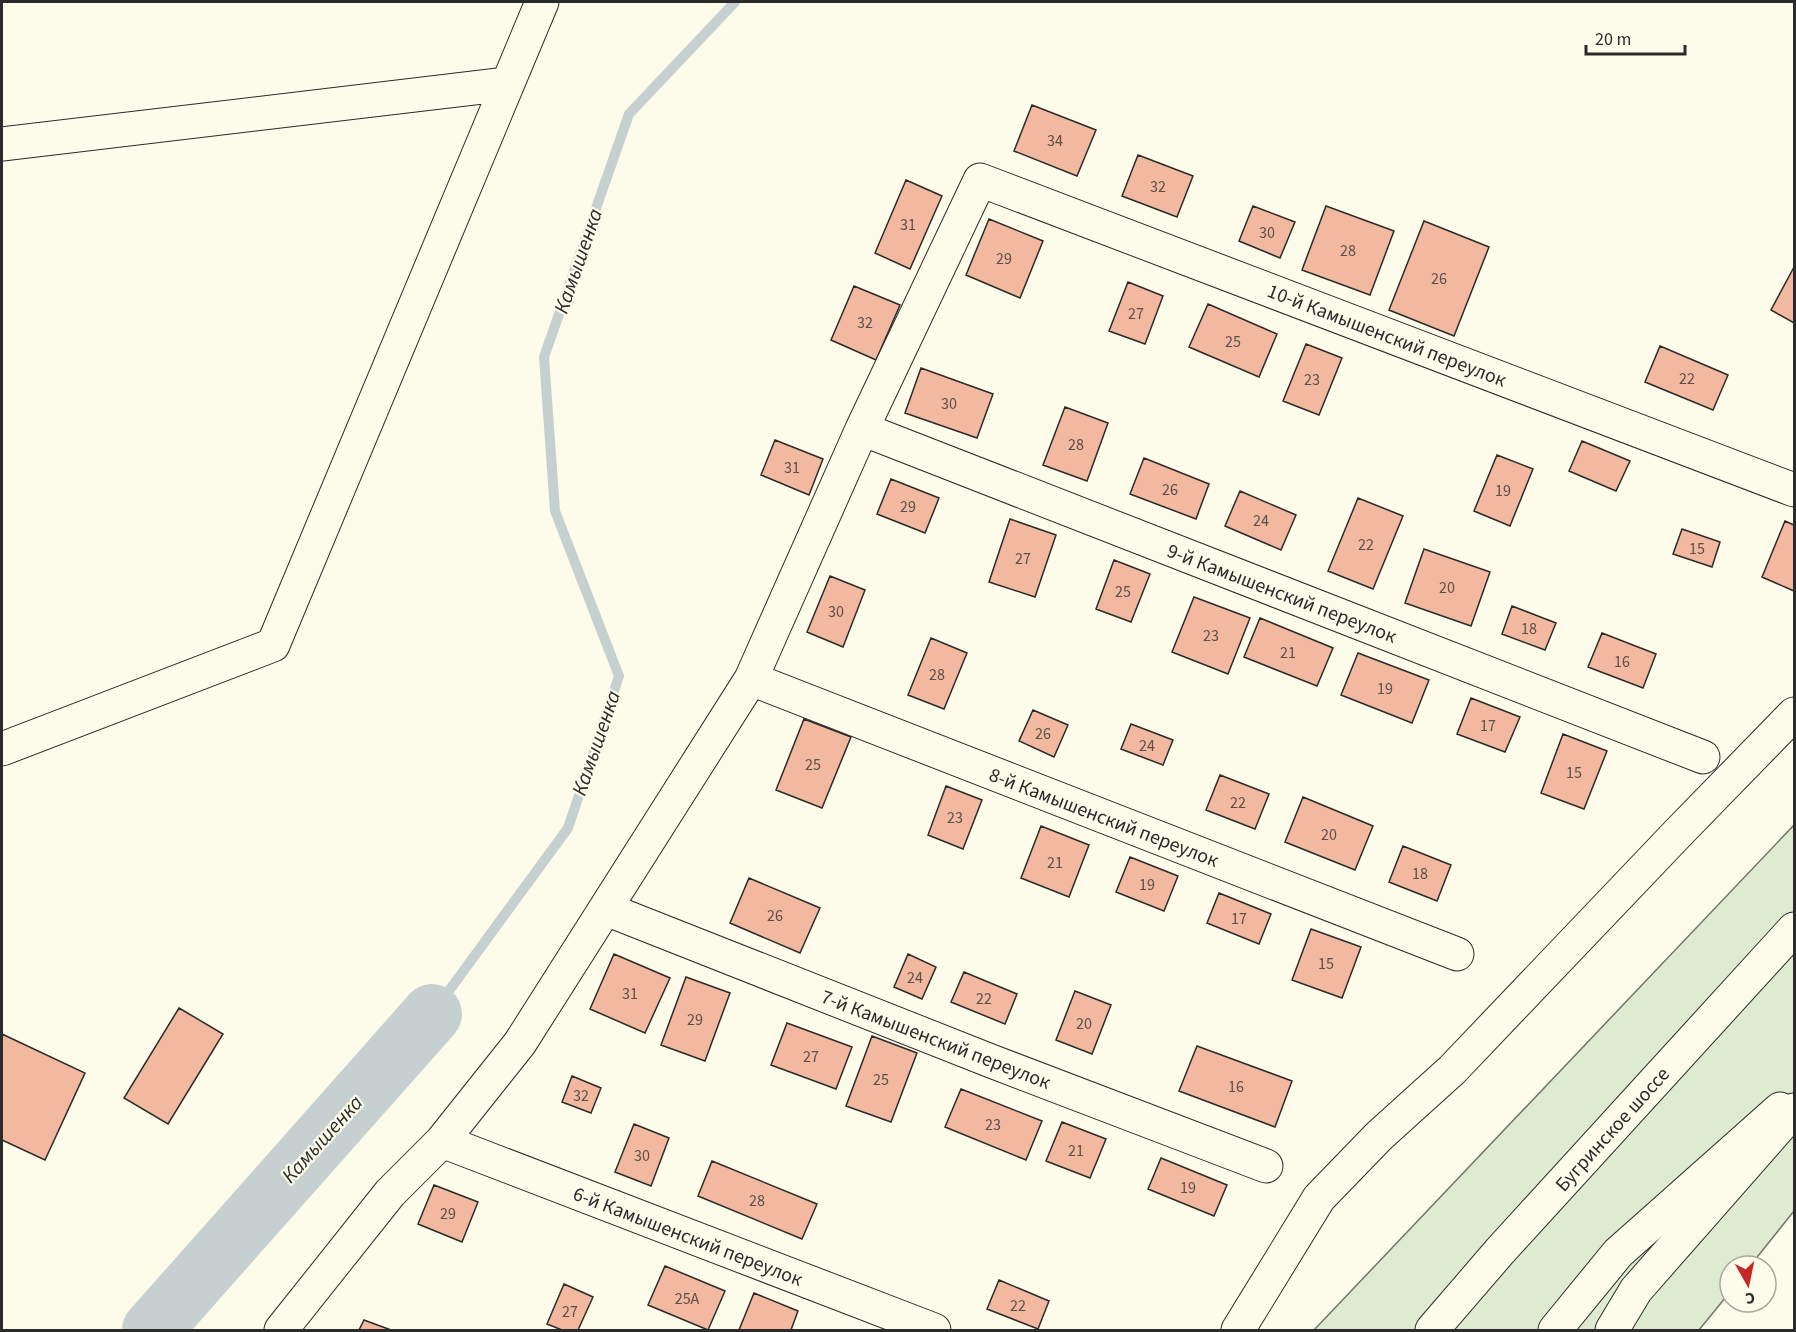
<svg xmlns="http://www.w3.org/2000/svg" width="1796" height="1332" viewBox="0 0 1796 1332" font-family="'Source Sans 3',sans-serif">
<style>
.green{fill:#deebd1;stroke:#74746e;stroke-width:1.5}
.lines{fill:none;stroke-linecap:round;stroke-linejoin:round}
.stream{stroke:#c7d0d0;stroke-width:10}
.river{stroke:#c7d0d0;stroke-width:60}
.building{fill:#f2b8a0;stroke:#2b2b2b;stroke-width:1.5}
.minor-casing{stroke:#2b2b2b;stroke-width:35}
.major-casing{stroke:#2b2b2b;stroke-width:35}
.minor{stroke:#fdfbea;stroke-width:33}
.major{stroke:#fdfbea;stroke-width:33}
.labels{text-anchor:middle;stroke-width:4.5;stroke-linejoin:round;paint-order:stroke}
.number-label{font-size:16px;fill:#5d4e48}
.street-label{font-size:20px;fill:#2b2b2b;stroke:#fdfbea}
.water-label{font-size:21px;font-style:italic;fill:#2b2b2b;stroke:#fdfbea}
</style>
<rect width="100%" height="100%" fill="#fdfbea"/>
<path class="green" d="M1794,825V1211L1750,1266H1730V1292L1699,1330H1314Z"/>
<g class="lines">
<path class="stream" d="M432,1014L568,828L619,676L555,511L544,357L629,114L735,2"/>
<path class="river" d="M152,1330L432,1014"/>
</g>
<path class="building" d="M1032,105L1096,130L1077,176L1014,151Z
M1138,155L1193,176L1177,217L1122,196Z
M906,180L942,196L910,269L875,253Z
M1253,206L1295,222L1280,258L1239,241Z
M1326,206L1394,231L1370,295L1302,270Z
M989,219L1043,241L1020,298L966,275Z
M1424,221L1489,247L1454,336L1389,310Z
M1794,267V323L1771,310Z
M1128,282L1163,296L1145,344L1109,331Z
M854,286L900,305L876,360L831,340Z
M1208,304L1277,334L1259,377L1189,347Z
M1306,344L1342,358L1319,415L1283,401Z
M1660,346L1728,375L1713,410L1645,382Z
M921,368L993,394L977,438L905,413Z
M1065,407L1108,423L1087,481L1043,465Z
M775,440L823,459L809,495L761,475Z
M1582,441L1630,461L1616,491L1569,471Z
M1497,455L1533,469L1510,526L1474,511Z
M1144,458L1209,484L1196,519L1130,494Z
M891,479L939,498L925,533L877,514Z
M1240,491L1296,515L1281,550L1225,526Z
M1358,498L1403,516L1373,589L1328,571Z
M1010,519L1056,535L1035,597L989,582Z
M1785,521L1794,525V591L1762,577Z
M1682,529L1720,542L1712,567L1673,554Z
M1424,549L1490,572L1471,626L1405,603Z
M1114,560L1150,574L1131,622L1096,609Z
M830,576L865,590L843,647L807,632Z
M1194,597L1250,618L1228,674L1172,652Z
M1512,606L1556,623L1545,650L1502,634Z
M1260,618L1333,648L1317,686L1244,657Z
M1602,633L1656,654L1643,688L1588,667Z
M931,638L967,653L944,709L908,695Z
M1358,653L1429,680L1412,723L1341,695Z
M1471,698L1520,717L1505,752L1457,734Z
M1033,710L1068,725L1054,757L1019,741Z
M804,719L851,737L822,808L776,790Z
M1131,724L1173,740L1163,765L1121,749Z
M1563,734L1607,751L1584,809L1541,793Z
M1220,775L1269,794L1255,829L1206,810Z
M946,786L982,800L963,849L928,835Z
M1303,797L1373,826L1355,870L1285,842Z
M1041,826L1089,845L1069,897L1021,878Z
M1403,846L1451,865L1437,901L1389,882Z
M1130,857L1178,876L1164,911L1116,892Z
M749,878L820,908L800,953L730,923Z
M1219,893L1271,914L1259,944L1207,923Z
M1311,929L1361,947L1342,998L1292,980Z
M614,954L670,978L645,1033L590,1009Z
M908,954L936,967L922,999L894,987Z
M964,972L1017,994L1005,1024L951,1002Z
M686,977L730,993L705,1061L661,1045Z
M1075,991L1111,1005L1092,1054L1056,1040Z
M179,1008L223,1034L168,1124L124,1098Z
M787,1023L852,1047L836,1089L771,1065Z
M2,1034L85,1073L45,1160L2,1140Z
M872,1036L917,1053L891,1122L846,1106Z
M1197,1046L1292,1081L1275,1127L1179,1091Z
M572,1076L601,1088L591,1113L562,1102Z
M961,1089L1042,1121L1026,1160L945,1127Z
M1062,1122L1106,1139L1090,1178L1046,1161Z
M634,1124L669,1138L651,1186L615,1172Z
M1161,1158L1227,1185L1214,1216L1148,1189Z
M712,1161L817,1204L802,1239L698,1196Z
M434,1185L478,1202L462,1242L418,1224Z
M665,1266L725,1291L708,1330L648,1305Z
M999,1280L1049,1301L1038,1329L987,1309Z
M564,1284L593,1297L578,1330H562L547,1324Z
M754,1293L798,1311L791,1330H739Z
M364,1320L391,1330H359Z"/>
<g class="lines">
<g class="minor-casing">
<path id="minor" d="M2,144L507,84
M862,429L1703,757
M751,679L1457,954
M2,749L273,645L542,2
M606,909L991,1061L1266,1166
M442,1141L934,1330
M281,1330L390,1193L442,1141L520,1043L751,679L862,429L980,180L1794,490
M1238,1330L1319,1198L1379,1136L1452,1070L1679,832L1794,714
M1555,1330L1618,1253L1780,1109"/>
</g>
<g class="major-casing">
<path id="major" d="M1432,1330L1500,1251L1794,929
M1612,1330L1636,1290L1794,1110"/>
</g>
<use href="#minor" class="minor"/>
<use href="#major" class="major"/>
</g>
<g class="labels">
<g class="number-label">
<text x="1055" y="146">34</text>
<text x="1158" y="192">32</text>
<text x="908" y="230">31</text>
<text x="1267" y="238">30</text>
<text x="1348" y="256">28</text>
<text x="1004" y="264">29</text>
<text x="1439" y="284">26</text>
<text x="1136" y="319">27</text>
<text x="865" y="328">32</text>
<text x="1233" y="347">25</text>
<text x="1687" y="384">22</text>
<text x="1312" y="385">23</text>
<text x="949" y="409">30</text>
<text x="1076" y="450">28</text>
<text x="792" y="473">31</text>
<text x="1170" y="495">26</text>
<text x="1503" y="496">19</text>
<text x="908" y="512">29</text>
<text x="1261" y="526">24</text>
<text x="1366" y="550">22</text>
<text x="1697" y="554">15</text>
<text x="1023" y="564">27</text>
<text x="1447" y="593">20</text>
<text x="1123" y="597">25</text>
<text x="836" y="617">30</text>
<text x="1529" y="634">18</text>
<text x="1211" y="641">23</text>
<text x="1288" y="658">21</text>
<text x="1622" y="667">16</text>
<text x="937" y="680">28</text>
<text x="1385" y="694">19</text>
<text x="1488" y="731">17</text>
<text x="1043" y="739">26</text>
<text x="1147" y="751">24</text>
<text x="813" y="770">25</text>
<text x="1574" y="778">15</text>
<text x="1238" y="808">22</text>
<text x="955" y="823">23</text>
<text x="1329" y="840">20</text>
<text x="1055" y="868">21</text>
<text x="1420" y="879">18</text>
<text x="1147" y="890">19</text>
<text x="775" y="921">26</text>
<text x="1239" y="924">17</text>
<text x="1326" y="969">15</text>
<text x="915" y="983">24</text>
<text x="630" y="999">31</text>
<text x="984" y="1004">22</text>
<text x="695" y="1025">29</text>
<text x="1084" y="1029">20</text>
<text x="811" y="1062">27</text>
<text x="881" y="1085">25</text>
<text x="1236" y="1092">16</text>
<text x="581" y="1101">32</text>
<text x="993" y="1130">23</text>
<text x="1076" y="1156">21</text>
<text x="642" y="1161">30</text>
<text x="1188" y="1193">19</text>
<text x="757" y="1206">28</text>
<text x="448" y="1219">29</text>
<text x="687" y="1304">25А</text>
<text x="1018" y="1311">22</text>
<text x="570" y="1317">27</text>
</g>
<g class="street-label">
<text transform="translate(1387 335) rotate(21)" y="7">10-й Камышенский переулок</text>
<text transform="translate(1282 593) rotate(21)" y="7">9-й Камышенский переулок</text>
<text transform="translate(1104 817) rotate(21)" y="7">8-й Камышенский переулок</text>
<text transform="translate(936 1039) rotate(21)" y="7">7-й Камышенский переулок</text>
<text transform="translate(1612 1129) rotate(-48)" y="7">Бугринское шоссе</text>
<text transform="translate(688 1236) rotate(21)" y="7">6-й Камышенский переулок</text>
</g>
<g class="water-label">
<text transform="translate(578 261) rotate(-71)" y="7">Камышенка</text>
<text transform="translate(596 743) rotate(-71)" y="7">Камышенка</text>
<text transform="translate(322 1139) rotate(-48)" y="7">Камышенка</text>
</g>
</g>
<rect width="1796" height="1332" fill="none" stroke="#2b2b2b" stroke-width="6"/>
<g transform="translate(1748 1284) rotate(171)"><circle r="28" fill="#fdfbea" stroke="#a9a89e" stroke-width="1.5"/>
<path d="M0-4.5L10 22L0 15L-10 22Z" fill="#c62828"/>
<text y="-9" font-size="16" font-weight="bold" text-anchor="middle" fill="#2b2b2b">С</text>
</g>
<path d="M1586 45v9h99v-9" fill="none" stroke="#2b2b2b" stroke-width="3"/>
<text x="1595" y="45" font-size="18" fill="#2b2b2b" stroke="#fdfbea" stroke-width="4.5" paint-order="stroke">20 m</text>
</svg>
